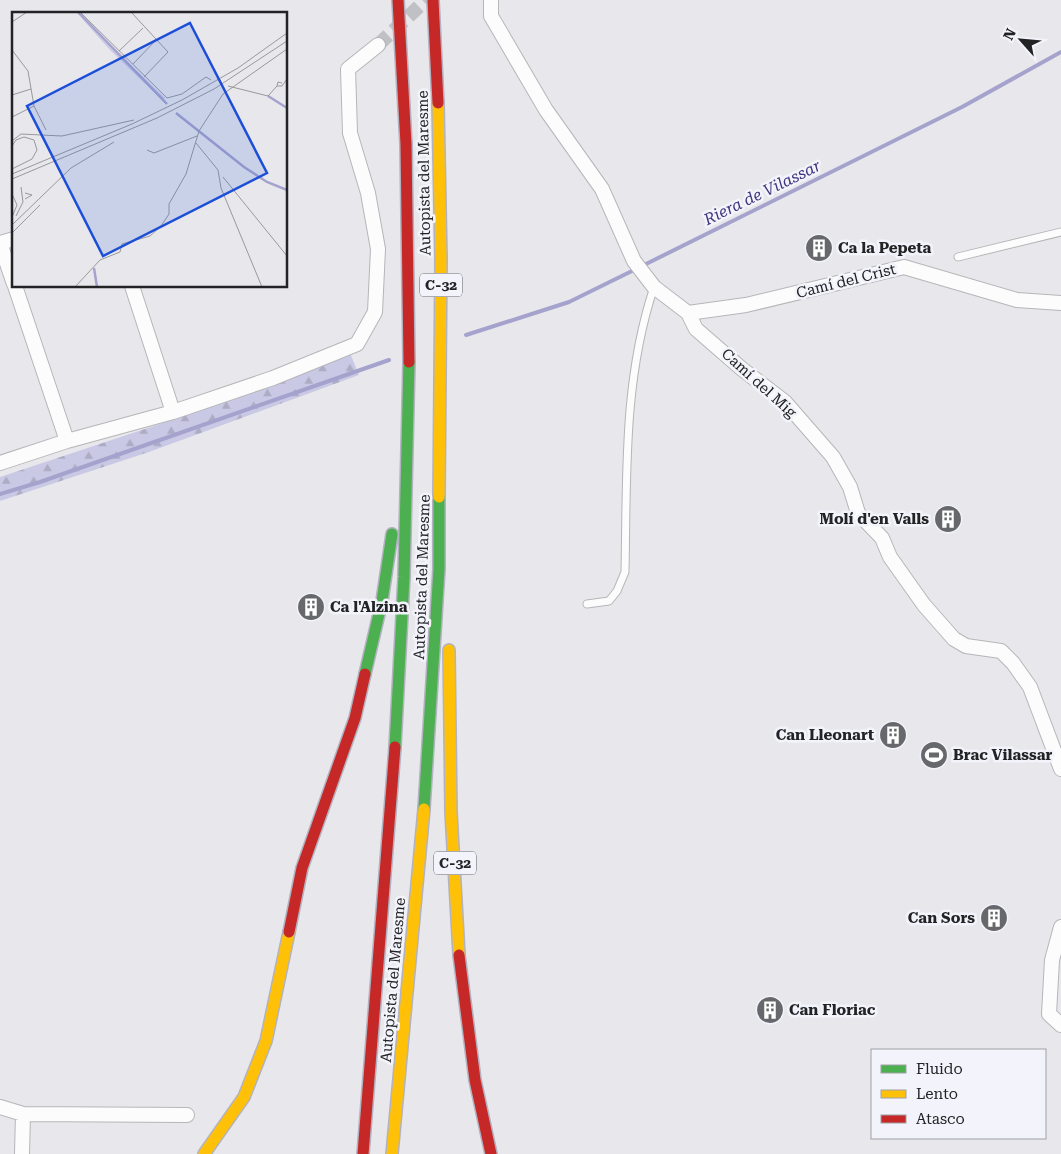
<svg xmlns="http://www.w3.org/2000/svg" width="1061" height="1154" viewBox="0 0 1061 1154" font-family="'Roboto Serif',serif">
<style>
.forest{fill:url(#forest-firs)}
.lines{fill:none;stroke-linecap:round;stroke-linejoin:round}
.stream{stroke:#a5a3cd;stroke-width:4}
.street-tunnel{stroke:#c0c1c4;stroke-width:14;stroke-dasharray:14 7;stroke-linecap:butt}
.lane-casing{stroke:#b6b6b9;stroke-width:9}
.street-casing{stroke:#b6b6b9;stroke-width:16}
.fast-casing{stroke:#b3b2c0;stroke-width:14}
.slow-casing{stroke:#b3b2c0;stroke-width:14}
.jam-casing{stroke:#b3b2c0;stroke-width:14}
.lane{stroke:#fcfcfc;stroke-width:7}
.street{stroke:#fcfcfc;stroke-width:14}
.fast{stroke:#4caf50;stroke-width:11}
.slow{stroke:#ffc107;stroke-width:11}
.jam{stroke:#c62828;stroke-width:11}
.labels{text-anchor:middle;stroke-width:5;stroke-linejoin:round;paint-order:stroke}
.shield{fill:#f3f3fb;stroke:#616165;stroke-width:1}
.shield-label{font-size:14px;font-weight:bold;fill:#222325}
.street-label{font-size:15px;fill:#222325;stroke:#f3f3fb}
.poi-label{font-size:15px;font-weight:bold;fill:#222325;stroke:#f3f3fb;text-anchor:start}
.water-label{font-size:16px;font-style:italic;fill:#3e357d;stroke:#f3f3fb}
.inset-river{fill:none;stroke:#a5a3cd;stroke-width:2.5}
.inset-road{fill:none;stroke:#99999c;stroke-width:1}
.view{fill:#1d4ed8;fill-opacity:0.15;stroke:#1d4ed8;stroke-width:2.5}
.inset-edge{fill:none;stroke:#222325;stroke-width:2.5}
</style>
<defs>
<pattern id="forest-firs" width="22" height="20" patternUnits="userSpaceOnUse" patternTransform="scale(1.25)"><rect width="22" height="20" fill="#c9c9e5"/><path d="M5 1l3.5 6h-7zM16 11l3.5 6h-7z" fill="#acacc4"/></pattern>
</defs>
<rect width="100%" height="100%" fill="#e8e8ec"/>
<path class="forest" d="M350,353L359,375L149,452L0,501V477L193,413L218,402Z"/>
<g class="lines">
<path class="stream" d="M642,266L962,107L1061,52
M466,335L569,302L636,269
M0,494L40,482L389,360"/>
<path class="street-tunnel" d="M378,45L426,0"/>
<g class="lane-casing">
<path id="lane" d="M958,257L1061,232
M587,604L609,601L617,591L625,572C627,475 623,380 654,287"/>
</g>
<g class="street-casing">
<path id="street" d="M491,0V16L546,110L602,189L634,261L654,287L688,313L696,329L742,369L785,402L833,457L850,487L858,513L882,538L890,557L924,605L954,639L966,646L1001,651L1013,663L1030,687L1061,769
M14,239L0,243L14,284
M15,286L67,441
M132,286L173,412
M688,313L746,305L904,267L1017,300L1061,303
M0,463L67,441L173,412L273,378L357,344L375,312L378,249L368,193L350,133L348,69L378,45
M1061,927L1052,960L1049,1014L1061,1025
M0,1107L23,1114L187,1115
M22,1154L23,1114"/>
</g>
<g class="fast-casing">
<path id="fast" d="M365,674L382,601L392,534
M395,747L404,577L409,362
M424,809L439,569V497"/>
</g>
<g class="slow-casing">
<path id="slow" d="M438,103L441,258L439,497
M449,650L451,812L459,955
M204,1154L244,1097L266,1041L289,932
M392,1154L424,809"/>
</g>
<g class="jam-casing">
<path id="jam" d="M398,0L406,144L409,362
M433,0L438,103
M289,932L302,868L355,718L365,674
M459,955L475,1080L491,1154
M363,1154L395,747"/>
</g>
<use href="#lane" class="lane"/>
<use href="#street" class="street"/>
<use href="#fast" class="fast"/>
<use href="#slow" class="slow"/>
<use href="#jam" class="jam"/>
</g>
<defs>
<g id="building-disc" transform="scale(1.4375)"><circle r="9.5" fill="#67686b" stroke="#f3f3fb"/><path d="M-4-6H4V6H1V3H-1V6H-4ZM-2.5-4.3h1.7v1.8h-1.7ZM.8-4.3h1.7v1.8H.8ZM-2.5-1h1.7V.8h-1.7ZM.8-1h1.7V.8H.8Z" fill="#fff"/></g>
<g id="stadium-disc" transform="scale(1.4375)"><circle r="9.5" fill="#67686b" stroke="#f3f3fb"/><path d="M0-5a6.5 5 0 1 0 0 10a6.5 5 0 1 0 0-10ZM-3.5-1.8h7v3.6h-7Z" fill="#fff"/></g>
</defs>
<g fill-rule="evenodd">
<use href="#building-disc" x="819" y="248"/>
<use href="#building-disc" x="948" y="519"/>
<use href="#building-disc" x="311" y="607"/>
<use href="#building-disc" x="893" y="735"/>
<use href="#stadium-disc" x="934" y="755"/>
<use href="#building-disc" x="994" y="918"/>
<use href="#building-disc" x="770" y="1010"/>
</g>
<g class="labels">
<g class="shield">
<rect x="420" y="273.5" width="42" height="23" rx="4"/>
<rect x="434" y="851.5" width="42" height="23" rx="4"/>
</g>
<g class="shield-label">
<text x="441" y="290">C-32</text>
<text x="455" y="868">C-32</text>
</g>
<g class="street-label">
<text transform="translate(424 173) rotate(-91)" y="5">Autopista del Maresme</text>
<text transform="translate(846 281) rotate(-14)" y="5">Camí del Crist</text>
<text transform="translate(759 383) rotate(42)" y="5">Camí del Mig</text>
<text transform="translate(422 577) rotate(-88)" y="5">Autopista del Maresme</text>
<text transform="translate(393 980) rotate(-85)" y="5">Autopista del Maresme</text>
</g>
<g class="poi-label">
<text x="838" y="253">Ca la Pepeta</text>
<text x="929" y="524" text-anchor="end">Molí d'en Valls</text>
<text x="330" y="612">Ca l'Alzina</text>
<text x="874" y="740" text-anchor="end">Can Lleonart</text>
<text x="953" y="760">Brac Vilassar</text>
<text x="975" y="923" text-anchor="end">Can Sors</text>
<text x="789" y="1015">Can Floriac</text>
</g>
<g class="water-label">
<text transform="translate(762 192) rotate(-26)" y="6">Riera de Vilassar</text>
</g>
</g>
<g transform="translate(12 12)">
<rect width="275" height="275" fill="#e8e8ec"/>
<path d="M64,0L153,86L151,89L98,38Z" fill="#c9c9e5"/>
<path class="inset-river" d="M66,0L155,92M256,84L275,96M164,101L232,155L255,170L275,178M82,256L85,275"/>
<path class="inset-road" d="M68,0L155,86L170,82L194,65L199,68M119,0L156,40L132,65M0,10L15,0M0,38L16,59L22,94L34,118M107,39L131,16M121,52L144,28M270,71L266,70L265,74H270L275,67M216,74L256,84L265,74M0,83L19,77M0,105L22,94M0,129L9,122L50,124L122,108M184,131L206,158L209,176L250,275M0,134L4,128L12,125L22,128L25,138L20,147L0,157M135,138L142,141L185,124M0,162L120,112L170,88L226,56L275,21M211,165L275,244M0,167L145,106L202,77L275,29M13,181L20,183L13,187M0,182L5,193L0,205M4,204L11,190L9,175M0,213L59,156L102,130M0,221L28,193M63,275L88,248L108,240L110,232L138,224L149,214L157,202V192L174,162L187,119L211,82L275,37"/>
<path class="view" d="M178,11L255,161L91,244L15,94Z"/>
<rect width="275" height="275" class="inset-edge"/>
</g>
<rect x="871" y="1049" width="175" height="90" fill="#f3f3fb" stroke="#9fa0a5"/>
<rect x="881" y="1065" width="25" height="8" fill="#4caf50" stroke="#9fa0a5"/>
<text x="916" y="1074" font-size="15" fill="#222325">Fluido</text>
<rect x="881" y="1090" width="25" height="8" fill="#ffc107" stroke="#9fa0a5"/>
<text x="916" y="1099" font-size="15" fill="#222325">Lento</text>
<rect x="881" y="1115" width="25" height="8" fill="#c62828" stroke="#9fa0a5"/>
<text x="916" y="1124" font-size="15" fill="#222325">Atasco</text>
<g transform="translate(1021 40) rotate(297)" stroke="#f3f3fb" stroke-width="4" paint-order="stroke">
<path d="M0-4L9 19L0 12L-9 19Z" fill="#222325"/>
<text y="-8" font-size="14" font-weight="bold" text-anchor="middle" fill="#222325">N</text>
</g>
</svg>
